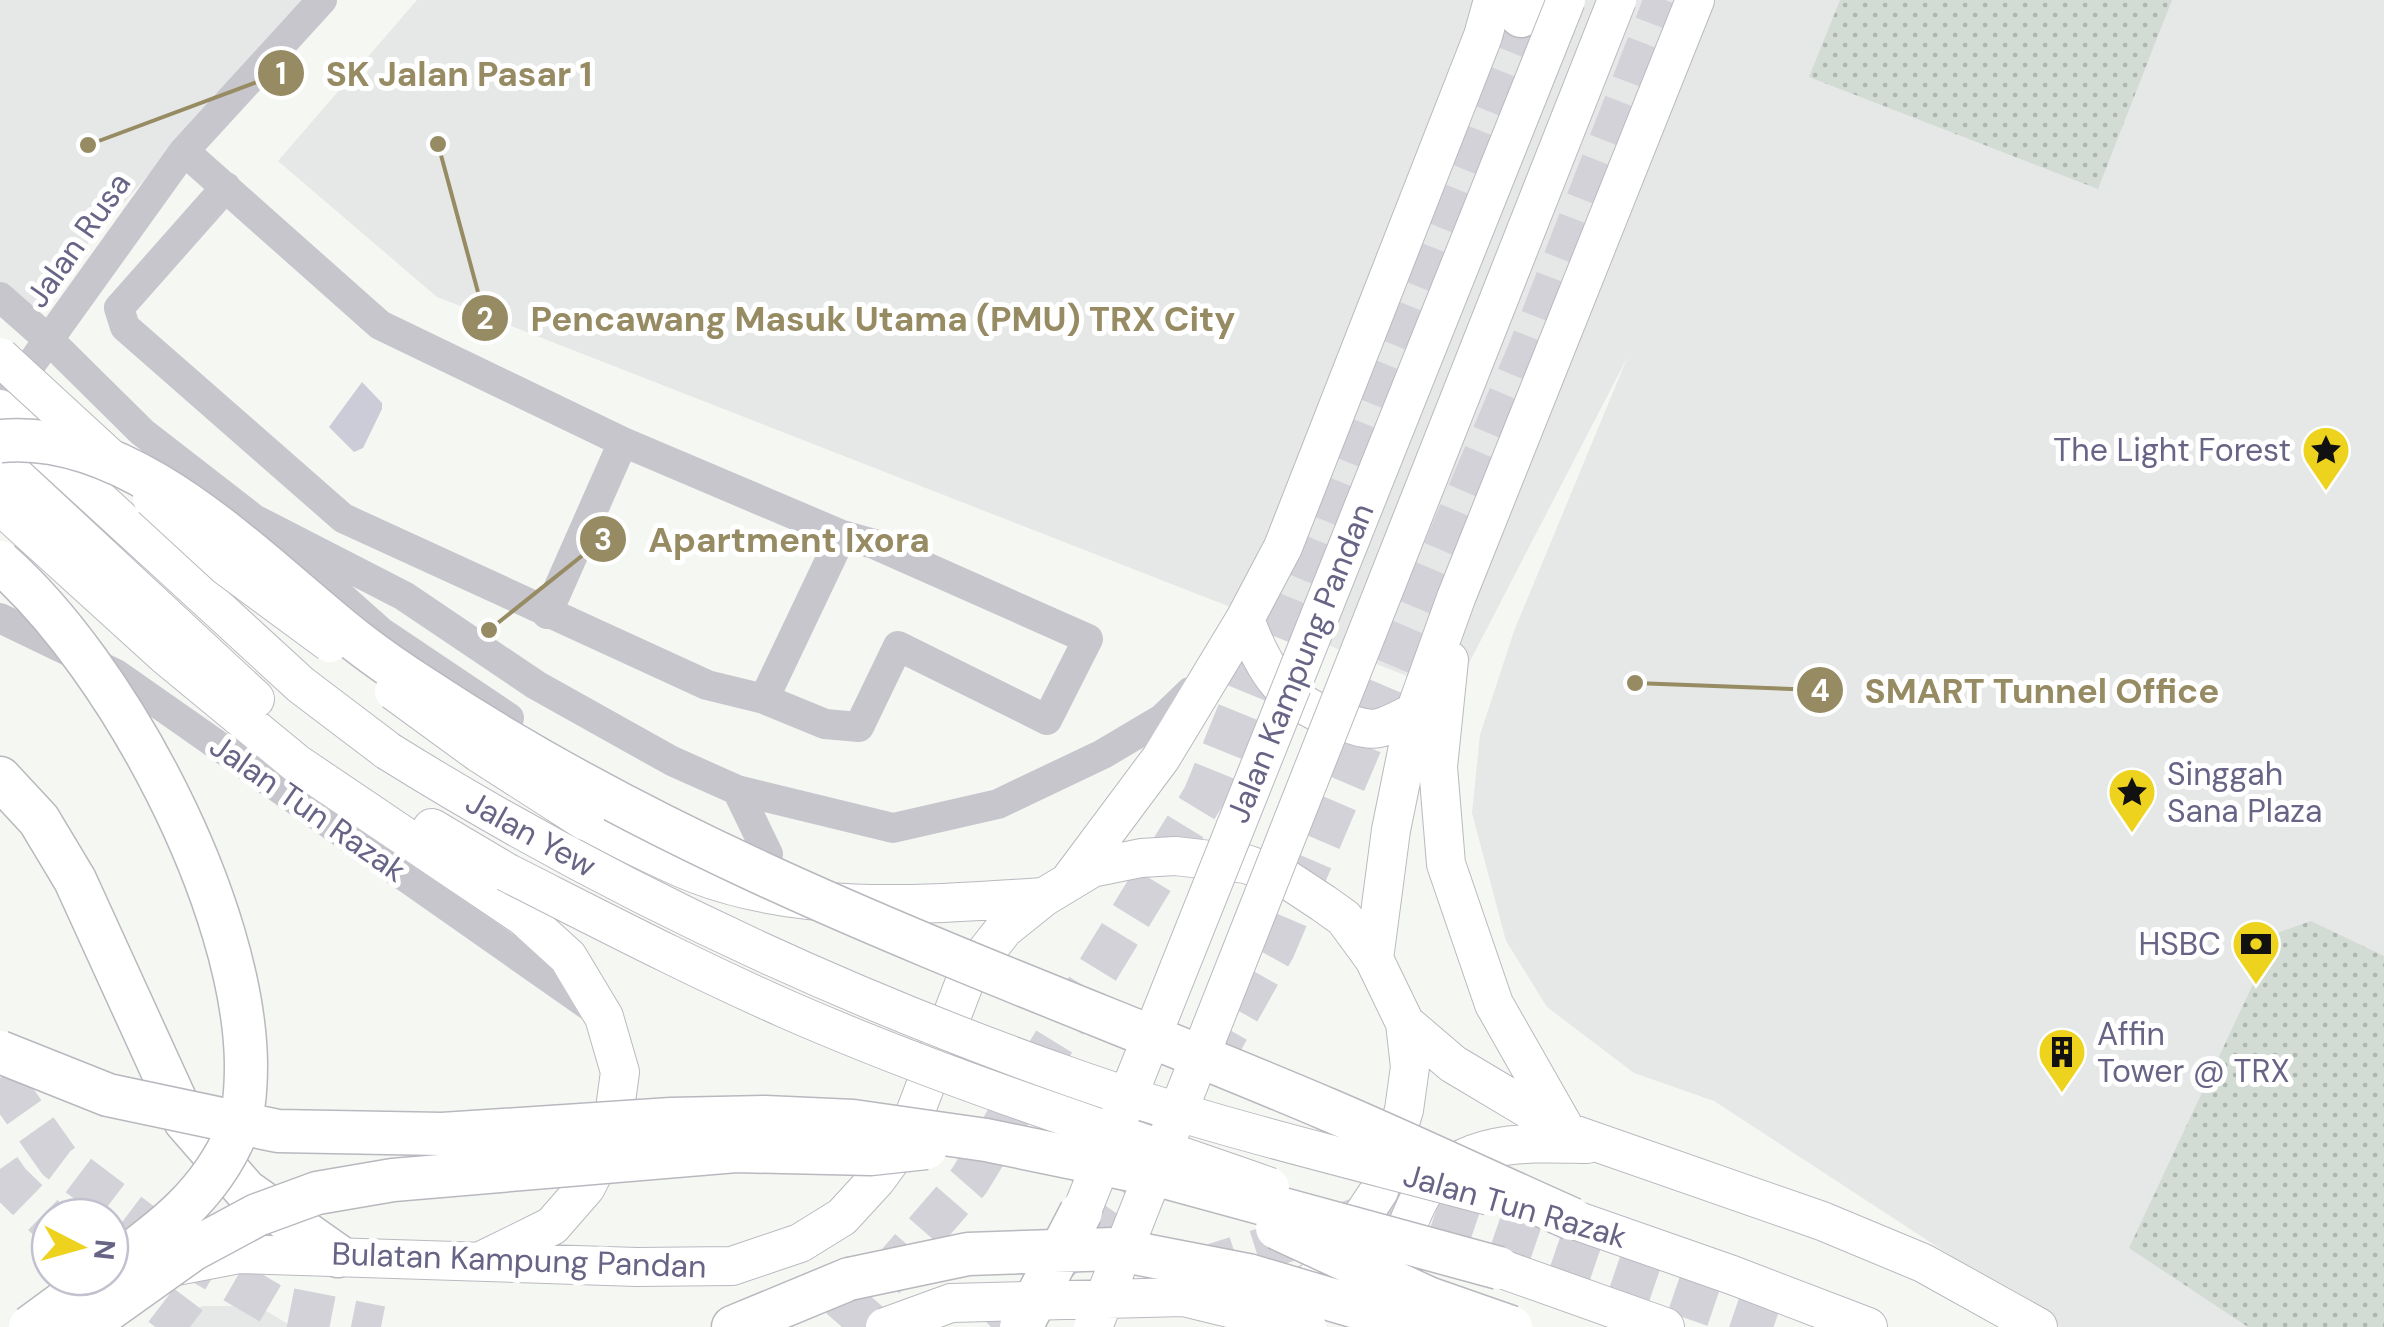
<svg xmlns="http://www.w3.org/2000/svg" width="2384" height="1327" viewBox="0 0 2384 1327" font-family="'DM Sans',sans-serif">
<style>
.built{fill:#e6e8e7}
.grass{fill:url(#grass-dots)}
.water{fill:#cbccd7}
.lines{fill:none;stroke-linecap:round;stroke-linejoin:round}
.highway-tunnel{stroke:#d2d2d8;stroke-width:42;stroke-dasharray:42 21;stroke-linecap:butt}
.major-casing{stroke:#bab9c0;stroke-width:40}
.highway-casing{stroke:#b9b8bf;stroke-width:45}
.minor{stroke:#c7c6cd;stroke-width:30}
.major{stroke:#fff;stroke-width:38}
.highway{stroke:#fff;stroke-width:42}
.major-bridge-casing{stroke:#bab9c0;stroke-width:40;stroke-linecap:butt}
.highway-bridge-casing{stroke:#b9b8bf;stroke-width:45;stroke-linecap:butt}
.major-bridge{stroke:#fff;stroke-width:38}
.highway-bridge{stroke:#fff;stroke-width:42}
.labels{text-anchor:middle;stroke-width:10;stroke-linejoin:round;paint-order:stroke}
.street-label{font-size:32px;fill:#676486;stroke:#fff}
.poi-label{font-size:32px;fill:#676486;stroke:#fff;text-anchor:end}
.leader{fill:none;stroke:#968b62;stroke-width:4}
.callout-dot{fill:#968b62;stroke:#fff;stroke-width:4}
.mark-label{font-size:30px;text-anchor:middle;font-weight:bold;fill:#fff}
.callout-label{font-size:35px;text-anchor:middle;font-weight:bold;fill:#968b62;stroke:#fff;stroke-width:10;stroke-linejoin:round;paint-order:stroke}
</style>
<defs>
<pattern id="grass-dots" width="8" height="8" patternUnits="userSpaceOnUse" patternTransform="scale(2.5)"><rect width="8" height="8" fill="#d2dcd5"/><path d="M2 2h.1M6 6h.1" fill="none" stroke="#aeb6b2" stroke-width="1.8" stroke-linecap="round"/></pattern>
</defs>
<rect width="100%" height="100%" fill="#f5f7f3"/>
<path class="built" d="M0,0H304L26,313L0,290Z
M417,0H2384V1327H2060L1714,1101L1634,1073L1547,1007L1506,941L1472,813L1480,735L1514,631L1628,356L1453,694L437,297L278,161Z
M202,1306H258L293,1327H168Z"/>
<path class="grass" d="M1840,0H2172L2098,189L1809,77Z
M2311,921L2384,956V1327H2248L2129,1248L2277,933Z"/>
<path class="water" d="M362,382L382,403V409L363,448L354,452L329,427Z"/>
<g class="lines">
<path class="highway-tunnel" d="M1208,1066L1274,949L1529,350L1665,0
M0,1078L58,1160L169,1244L275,1306L381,1327
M0,1169L9,1182L50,1222
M111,1267L190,1327
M1196,1270L1411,1202L1776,1327
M842,1327L969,1181L1204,796L1521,16
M991,1327L1110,1211L1158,1142"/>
<g class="major-casing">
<path id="major" d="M0,409L301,685L388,751
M0,462L255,699
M0,505L165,655L296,763L524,917L568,957L604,1017L620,1072L611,1138L586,1187L552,1226L485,1259
M1245,619C1264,672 1285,704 1341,721C1354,725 1367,731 1379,728C1391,725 1404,717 1415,712
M1449,660L1438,767L1446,864L1494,1004L1564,1127
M585,821C621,839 658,859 696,874C806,916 929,904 1044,897
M432,828L506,872
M1070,880L1161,758L1245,619L1283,547L1483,36L1493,0
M1374,959L1391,830L1415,712L1456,598L1695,0
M1405,1023L1453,1064L1567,1132L1822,1221L1923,1263L2038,1327
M1572,1219L1732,1275L1868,1327
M176,1266L239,1254L637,1267L732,1266L800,1243L842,1217L876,1180L904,1142L967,976L1004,929L1044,897L1092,868L1141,858L1175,856L1246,864L1285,878L1323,903L1344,918L1374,959L1405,1023L1410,1067L1404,1110L1379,1191L1322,1276L1279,1301
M1392,1266C1401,1244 1413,1205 1427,1187C1467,1138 1530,1143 1587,1144
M1499,1268L1665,1327"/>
</g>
<g class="highway-casing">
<path id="highway" d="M1521,16L1528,0
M0,778L39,820L75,880L185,1121L246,1191L338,1256
M733,1327L849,1279"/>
</g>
<path class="minor" d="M184,151L380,325L623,442L842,535L874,544L1088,639L1047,720L898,646L859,727L825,724L764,699
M226,187L119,308L125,327L343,518L707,685L764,699L842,535
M0,297L50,341L142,432L254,519L381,632L509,718
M11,392L184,151L322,0
M254,519L404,596L536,685L672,761L737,790L893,828L998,804L1103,754L1162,719L1190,692
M547,614L623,442
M0,618L116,674L598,1012
M737,790L768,854"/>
<use href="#major" class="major"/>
<use href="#highway" class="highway"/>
<g class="major-bridge-casing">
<path id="major-bridge" d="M0,357L112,460
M152,498L227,567L330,643
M394,691L479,753L585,821
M388,751C601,884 831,992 1068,1076C1205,1125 1348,1158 1489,1196
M506,872C599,919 691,967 786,1009C943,1078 1108,1130 1270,1187
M1070,1241L1566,0
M885,1327L951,1303L1184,1297L1307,1327
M1093,1327L1617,0"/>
</g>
<g class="highway-bridge-casing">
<path id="highway-bridge" d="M0,441C135,428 258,564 355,640C378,658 403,675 428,691C706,875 1024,980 1329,1110C1411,1145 1491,1183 1572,1219
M0,562C119,667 244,904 246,1064C246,1084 245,1112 237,1131C211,1194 163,1230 110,1268
M0,1052L108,1095L278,1131L442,1134L671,1119L765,1117L853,1121L986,1140L1165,1177L1499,1268
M1277,1228L1428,1298L1511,1327
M849,1279L968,1254L1114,1249L1248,1275L1424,1327
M30,1327L98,1277
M84,1327L192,1250L257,1215L317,1193L393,1180L736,1151L871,1154L926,1148
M1021,1327L1081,1212"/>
</g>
<use href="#major-bridge" class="major-bridge"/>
<use href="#highway-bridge" class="highway-bridge"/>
</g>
<defs>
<g id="sight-pin" transform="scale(2.5)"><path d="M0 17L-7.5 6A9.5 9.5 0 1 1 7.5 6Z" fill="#edd31e" stroke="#fff"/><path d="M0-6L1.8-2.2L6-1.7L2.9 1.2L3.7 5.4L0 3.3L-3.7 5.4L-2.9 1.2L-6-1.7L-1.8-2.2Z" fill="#111"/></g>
<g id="bank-pin" transform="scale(2.5)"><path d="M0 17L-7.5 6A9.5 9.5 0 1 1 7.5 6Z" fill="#edd31e" stroke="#fff"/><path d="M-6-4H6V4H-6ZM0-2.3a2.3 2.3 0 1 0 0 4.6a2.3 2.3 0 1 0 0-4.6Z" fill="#111"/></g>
<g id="building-pin" transform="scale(2.5)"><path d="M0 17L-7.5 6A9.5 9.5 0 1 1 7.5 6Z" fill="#edd31e" stroke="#fff"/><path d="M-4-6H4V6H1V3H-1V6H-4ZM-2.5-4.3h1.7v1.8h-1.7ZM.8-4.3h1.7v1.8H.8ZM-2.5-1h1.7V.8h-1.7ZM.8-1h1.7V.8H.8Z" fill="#111"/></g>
</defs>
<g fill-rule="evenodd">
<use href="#sight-pin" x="2326" y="450"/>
<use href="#sight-pin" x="2132" y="792"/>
<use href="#bank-pin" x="2256" y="944"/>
<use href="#building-pin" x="2062" y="1052"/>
</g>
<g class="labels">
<g class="street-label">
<text transform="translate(78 240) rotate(-55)" y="11">Jalan Rusa</text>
<text transform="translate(1300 663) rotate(-68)" y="11">Jalan Kampung Pandan</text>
<text transform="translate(308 808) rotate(35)" y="11">Jalan Tun Razak</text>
<text transform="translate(531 834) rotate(29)" y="11">Jalan Yew</text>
<text transform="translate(1515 1206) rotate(16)" y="11">Jalan Tun Razak</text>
<text transform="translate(519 1260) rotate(2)" y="11">Bulatan Kampung Pandan</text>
</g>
<g class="poi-label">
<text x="2291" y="461">The Light Forest</text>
<text x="2167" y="785" text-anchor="start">Singgah<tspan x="2167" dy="37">Sana Plaza</tspan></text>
<text x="2221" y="955">HSBC</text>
<text x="2097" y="1045" text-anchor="start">Affin<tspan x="2097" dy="37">Tower @ TRX</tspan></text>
</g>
</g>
<path class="leader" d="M88 145L281 73M438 144L485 318M489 630L603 539M1635 683L1820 690"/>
<g class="callout-dot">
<circle cx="88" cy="145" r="10"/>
<circle cx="438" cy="144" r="10"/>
<circle cx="489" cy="630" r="10"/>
<circle cx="1635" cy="683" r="10"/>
<circle cx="281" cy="73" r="25"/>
<circle cx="485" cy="318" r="25"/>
<circle cx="603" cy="539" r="25"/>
<circle cx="1820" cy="690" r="25"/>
</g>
<g class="mark-label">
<text x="281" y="84">1</text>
<text x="485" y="329">2</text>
<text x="603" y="550">3</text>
<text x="1820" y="701">4</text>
</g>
<g class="callout-label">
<text x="459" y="86">SK Jalan Pasar 1</text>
<text x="883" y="331">Pencawang Masuk Utama (PMU) TRX City</text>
<text x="789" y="552">Apartment Ixora</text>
<text x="2042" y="703">SMART Tunnel Office</text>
</g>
<g transform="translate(80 1247) rotate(96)"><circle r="48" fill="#ffffff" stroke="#c2c1cf" stroke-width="2.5"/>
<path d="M0-8L18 38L0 25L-18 38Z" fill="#edd31e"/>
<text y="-15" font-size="28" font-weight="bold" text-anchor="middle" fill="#676486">N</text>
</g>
</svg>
